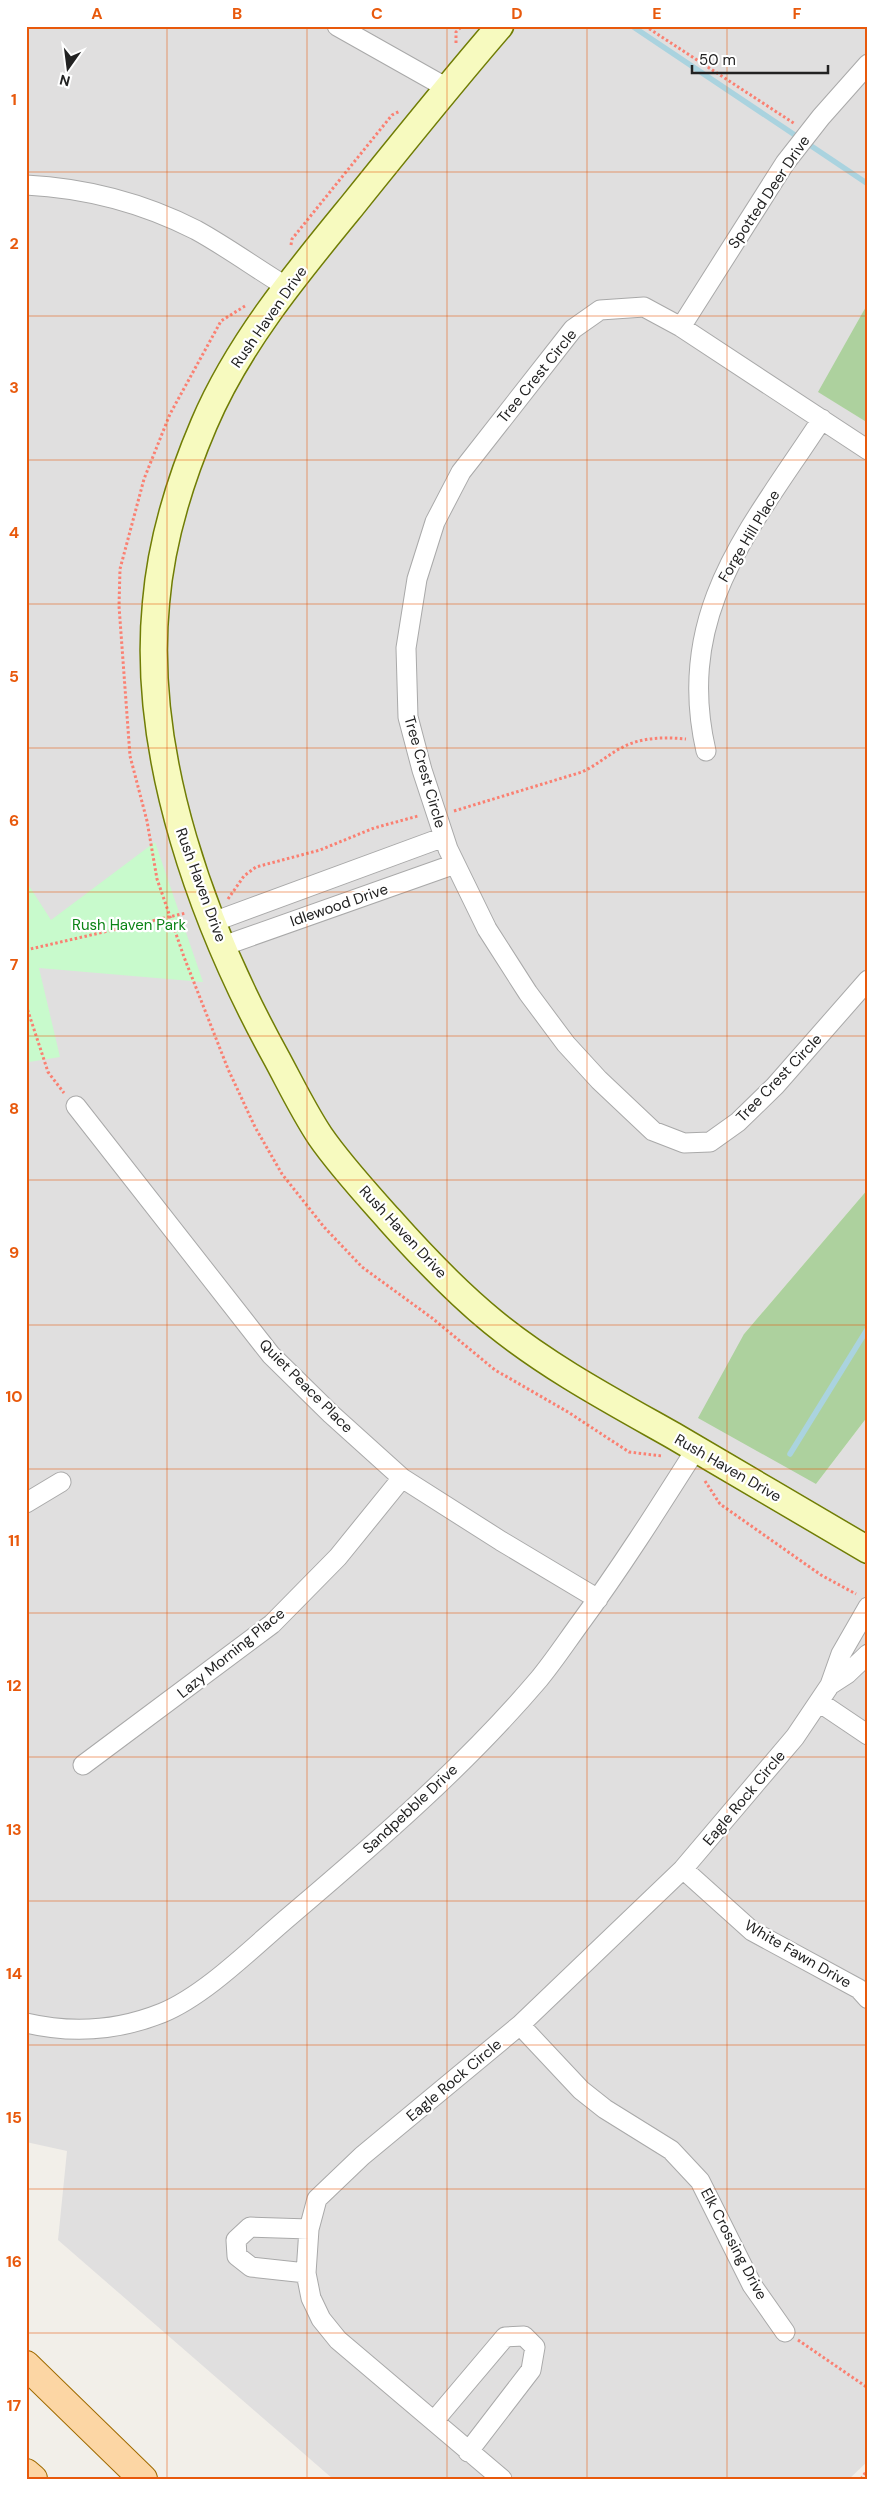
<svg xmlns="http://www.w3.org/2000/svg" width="894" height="2505" viewBox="0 0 894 2505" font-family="'DM Sans',sans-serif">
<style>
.residential{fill:#e0dfdf}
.forest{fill:#add19e}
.park{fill:#c8facc}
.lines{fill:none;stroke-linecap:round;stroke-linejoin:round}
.stream{stroke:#aad3df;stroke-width:5.5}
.street-casing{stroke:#a9a9a9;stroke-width:21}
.secondary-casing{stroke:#707d05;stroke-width:29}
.primary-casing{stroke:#a06b00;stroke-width:30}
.path{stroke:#fa8072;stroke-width:3;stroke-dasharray:2.5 2.5;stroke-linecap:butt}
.street{stroke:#fff;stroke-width:19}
.secondary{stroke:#f7fabf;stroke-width:26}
.primary{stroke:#fcd6a4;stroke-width:28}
.grid{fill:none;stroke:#e8590c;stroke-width:1;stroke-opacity:0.55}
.labels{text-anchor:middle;stroke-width:4.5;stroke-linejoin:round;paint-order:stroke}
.street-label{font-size:15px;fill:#222;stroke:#fff}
.park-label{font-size:15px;fill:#0c8416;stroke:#fff}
.neatline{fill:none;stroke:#e8590c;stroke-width:2}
.grid-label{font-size:16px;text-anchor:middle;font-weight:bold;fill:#e8590c}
</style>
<rect width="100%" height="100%" fill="#f2efe9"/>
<path class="residential" d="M26,26H868V303L819,392L868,423V1189L744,1334L816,1484L868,1416V2461L849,2479H333L58,2240L67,2151L26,2142Z"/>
<path class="forest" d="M868,303V423L818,392Z
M868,1189V1416L816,1484L698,1418L744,1334Z"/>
<path class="park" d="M155,842L203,982L39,968L60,1057L29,1062L26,1060V881L51,920Z"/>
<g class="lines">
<path class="stream" d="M632,26L868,184
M790,1454L868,1328"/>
<g class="street-casing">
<path id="street" d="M337,26L447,88
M26,185C85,188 143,203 196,230C227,247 257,269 287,287
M681,327L785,163L821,117L868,64
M868,450L681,327L644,307L600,310L573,329L461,472L435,522L417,579L406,648L408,717L422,770L448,849L487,929L528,993L566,1044L599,1080L653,1131L684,1143L710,1142L738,1122L775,1086L868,980
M706,751C674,612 751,528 822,419
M213,922L444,837
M223,946L455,864
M76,1106L271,1355L331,1414L402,1478L501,1541L598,1599
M26,1503L61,1482
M830,1685L847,1674L868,1654
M819,1702L868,1735
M83,1765L272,1624L338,1557L402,1478
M683,1869L752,1931L859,1989L868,1999
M26,2023C73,2034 117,2031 162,2013C206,1995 254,1946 291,1915C378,1841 465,1766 539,1679C553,1662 565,1644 578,1626C620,1569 658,1509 696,1449
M520,2025L581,2090L605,2109L671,2150L700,2181L752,2285L785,2332
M306,2273L251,2267L237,2256L236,2240L250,2227L309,2229
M434,2421L505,2337L524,2336L535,2347L531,2370L468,2452
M502,2479L338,2340L321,2319L311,2298L306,2273L309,2229L317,2199L362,2156L520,2025L683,1869L795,1737L830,1685L841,1654L868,1607"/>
</g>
<g class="secondary-casing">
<path id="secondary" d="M500,26C449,85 400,146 351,207C296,274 238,344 204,424C180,480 161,543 156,603C141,757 204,927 277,1059C291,1085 304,1112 320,1136C340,1165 365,1192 389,1219C421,1255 455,1291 493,1322C548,1367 612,1401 674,1436C739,1474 803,1512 868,1550"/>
</g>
<g class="primary-casing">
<path id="primary" d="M26,2365L143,2479
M26,2473L33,2479"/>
</g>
<path class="path" d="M645,26L795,124
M456,43V32L462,26
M291,245L292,239L392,115L400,111
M245,306L221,321L170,414L144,479L120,569L119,606L130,756L147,821L157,879L184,957L228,1069L255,1127L282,1174L324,1227L362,1267L432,1318L495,1370L568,1412L629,1452L662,1456
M454,811L582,772C597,765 609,754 623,747C642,737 665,737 686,739
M228,899L244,876L256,867L320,850L374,828L418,816
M26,950L186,913
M26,1005L48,1072L64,1093
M705,1481L720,1504L821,1575L856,1594
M798,2340L868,2388
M861,2479L868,2469"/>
<use href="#street" class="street"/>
<use href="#secondary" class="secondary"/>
<use href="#primary" class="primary"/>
</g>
<path class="grid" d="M167,26V2479M307,26V2479M447,26V2479M587,26V2479M727,26V2479M26,172H868M26,316H868M26,460H868M26,604H868M26,748H868M26,892H868M26,1036H868M26,1180H868M26,1325H868M26,1469H868M26,1613H868M26,1757H868M26,1901H868M26,2045H868M26,2189H868M26,2333H868"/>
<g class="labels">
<g class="street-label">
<text transform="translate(769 192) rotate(-56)" y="5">Spotted Deer Drive</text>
<text transform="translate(269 317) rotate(-55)" y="5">Rush Haven Drive</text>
<text transform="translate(537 376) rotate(-51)" y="5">Tree Crest Circle</text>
<text transform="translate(749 536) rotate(-59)" y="5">Forge Hill Place</text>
<text transform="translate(425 772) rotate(74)" y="5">Tree Crest Circle</text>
<text transform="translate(201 885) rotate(70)" y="5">Rush Haven Drive</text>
<text transform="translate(339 905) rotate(-19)" y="5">Idlewood Drive</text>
<text transform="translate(779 1078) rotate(-46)" y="5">Tree Crest Circle</text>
<text transform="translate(403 1232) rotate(47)" y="5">Rush Haven Drive</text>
<text transform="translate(306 1386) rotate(45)" y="5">Quiet Peace Place</text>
<text transform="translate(728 1468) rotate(30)" y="5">Rush Haven Drive</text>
<text transform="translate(231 1653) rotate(-39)" y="5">Lazy Morning Place</text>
<text transform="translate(744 1798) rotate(-50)" y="5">Eagle Rock Circle</text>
<text transform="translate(410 1809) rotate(-43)" y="5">Sandpebble Drive</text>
<text transform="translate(798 1954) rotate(30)" y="5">White Fawn Drive</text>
<text transform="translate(454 2080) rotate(-40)" y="5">Eagle Rock Circle</text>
<text transform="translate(734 2244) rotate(62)" y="5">Elk Crossing Drive</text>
</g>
<g class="park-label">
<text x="129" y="930">Rush Haven Park</text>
</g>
</g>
<rect width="894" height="2505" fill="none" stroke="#ffffff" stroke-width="55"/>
<g transform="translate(68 68) rotate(194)" stroke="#ffffff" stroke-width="4" paint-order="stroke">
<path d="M0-4L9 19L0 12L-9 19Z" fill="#222222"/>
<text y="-8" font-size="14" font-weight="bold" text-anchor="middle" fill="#222222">N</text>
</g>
<path d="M692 65v8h136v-8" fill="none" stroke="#222222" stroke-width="2.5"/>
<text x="699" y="65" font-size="15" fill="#222222" stroke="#ffffff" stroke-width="4" paint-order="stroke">50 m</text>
<rect x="28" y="28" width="838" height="2450" class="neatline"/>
<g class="grid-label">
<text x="97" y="19">A</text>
<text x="237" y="19">B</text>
<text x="377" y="19">C</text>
<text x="517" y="19">D</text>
<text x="657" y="19">E</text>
<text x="797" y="19">F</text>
<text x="14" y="105">1</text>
<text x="14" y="249">2</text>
<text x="14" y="393">3</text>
<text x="14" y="538">4</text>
<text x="14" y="682">5</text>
<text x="14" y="826">6</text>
<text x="14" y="970">7</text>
<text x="14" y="1114">8</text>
<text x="14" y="1258">9</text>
<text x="14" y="1402">10</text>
<text x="14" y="1546">11</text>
<text x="14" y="1691">12</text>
<text x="14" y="1835">13</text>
<text x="14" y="1979">14</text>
<text x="14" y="2123">15</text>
<text x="14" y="2267">16</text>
<text x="14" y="2411">17</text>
</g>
</svg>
